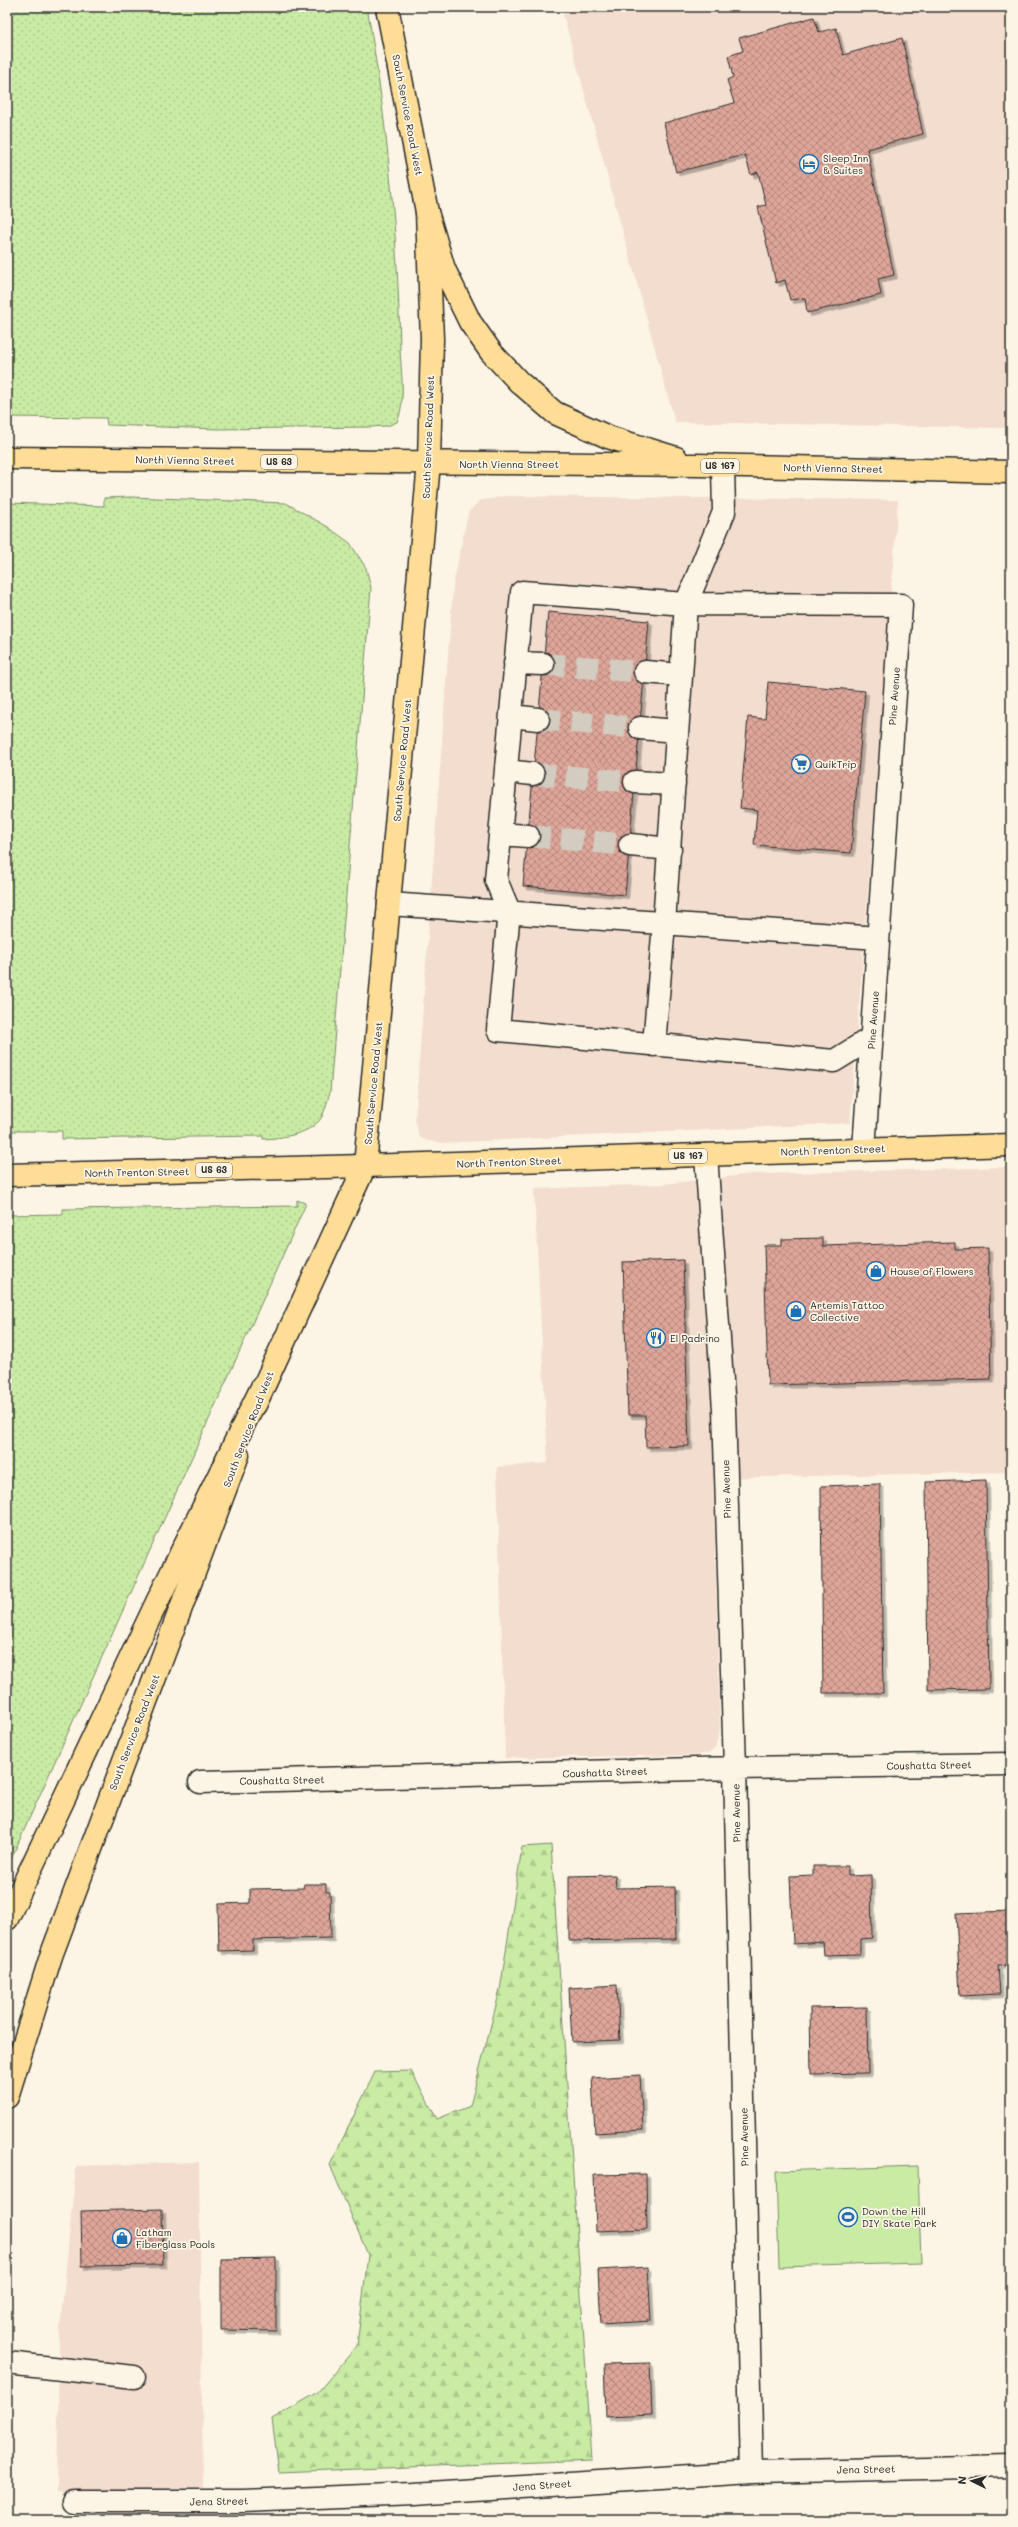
<svg xmlns="http://www.w3.org/2000/svg" width="1018" height="2527" viewBox="0 0 1018 2527" font-family="Mali,sans-serif">
<style>
.built{fill:#f3ddce}
.grass{fill:url(#grass-dots);stroke:#7a8b68}
.forest{fill:url(#forest-firs);stroke:#7a8b68}
.pitch{fill:#c9eba4;stroke:#7a8b68}
.building{fill:url(#building-cross-hatch);stroke:#2b2b2b;filter:url(#shadow)}
.lines{fill:none;stroke-linecap:round;stroke-linejoin:round}
.minor-tunnel{stroke:#d2cdc0;stroke-width:22;stroke-dasharray:22 11;stroke-linecap:butt}
.minor-casing{stroke:#2b2b2b;stroke-width:25}
.major-casing{stroke:#2b2b2b;stroke-width:25}
.highway-casing{stroke:#2b2b2b;stroke-width:25}
.minor{stroke:#fcf5e5;stroke-width:22}
.major{stroke:#fedd96;stroke-width:22}
.highway{stroke:#fedd96;stroke-width:22}
.labels{text-anchor:middle;stroke-width:3.5;stroke-linejoin:round;paint-order:stroke}
.shield{fill:#fcf5e5;stroke:#6a6863;stroke-width:1}
.shield-label{font-size:9px;font-weight:bold;fill:#2b2b2b}
.street-label{font-size:10px;fill:#2b2b2b;stroke:#fcf5e5}
.poi-label{font-size:10px;fill:#2b2b2b;stroke:#fcf5e5;text-anchor:start}
</style>
<defs>
<pattern id="grass-dots" width="8" height="8" patternUnits="userSpaceOnUse"><rect width="8" height="8" fill="#c9eba4"/><path d="M2 2h.1M6 6h.1" fill="none" stroke="#adca8d" stroke-width="1.8" stroke-linecap="round"/></pattern>
<pattern id="forest-firs" width="22" height="20" patternUnits="userSpaceOnUse"><rect width="22" height="20" fill="#c9eba4"/><path d="M5 1l3.5 6h-7zM16 11l3.5 6h-7z" fill="#adca8d"/></pattern>
<pattern id="building-cross-hatch" width="8" height="8" patternUnits="userSpaceOnUse"><rect width="8" height="8" fill="#dea599"/><path d="M0 0l8 8M0 8l8-8" fill="none" stroke="#b4877d"/></pattern>
<filter id="shadow"><feDropShadow dx="3.5" dy="3.5" stdDeviation="0" flood-color="#0004"/></filter>
</defs>
<rect width="100%" height="100%" fill="#fcf5e5"/>
<filter id="ink" filterUnits="userSpaceOnUse"><feTurbulence type="fractalNoise" baseFrequency=".025" numOctaves="2"/><feDisplacementMap in="SourceGraphic" scale="8" xChannelSelector="R" yChannelSelector="G"/><feConvolveMatrix kernelMatrix="1 2 1 2 8 2 1 2 1" color-interpolation-filters="sRGB"/></filter>
<g filter="url(#ink)">
<path class="built" d="M561,7H1011V428L675,422Z
M505,496L898,500L850,1123L444,1143L428,1141L419,1137L415,1119L453,585L468,513L479,501Z
M1011,1167V1472L713,1478L720,1730L716,1746L710,1752L699,1755L505,1758L497,1467L548,1463L534,1189L664,1184L753,1174Z
M199,2162L203,2488L57,2492L59,2339L76,2166Z"/>
<path class="grass" d="M9,7H367C387,120 398,235 400,350C401,371 406,402 397,422L387,426L370,427L218,429L107,425L106,418L7,417V34Z
M131,497L286,503L328,527L350,543L366,568L371,588L330,1092C327,1101 325,1114 319,1121C306,1135 281,1138 263,1139V1136L62,1139V1131H7V503L104,506V498Z
M297,1200L305,1203V1206L7,1868V1215L63,1214V1209L297,1206Z"/>
<path class="forest" d="M551,1845L592,2460L279,2472L272,2419L317,2393L357,2346L368,2255L330,2165L375,2072L411,2071L437,2119L470,2106L500,1990L522,1847Z"/>
<path class="pitch" d="M918,2166L921,2263L779,2267L776,2171Z"/>
<path class="building" d="M814,17L819,32L836,28L843,55L902,38L923,134L867,149L894,275L878,279L881,295L807,313L805,298L790,300L785,280L776,283L758,207L766,205L758,172L751,175L745,155L676,172L664,123L734,103L727,80L733,77L728,56L743,51L739,38Z
M548,612L649,621L625,895L523,886Z
M768,682L865,691L851,853L754,845L757,810L740,808L748,717L765,719Z
M823,1238V1246L955,1242V1249L988,1248L991,1379L768,1385L764,1245H782V1239Z
M683,1260L689,1446L646,1447L645,1415H628L623,1262Z
M986,1480L989,1689L928,1690L926,1482Z
M880,1484L883,1693H823L821,1486Z
M813,1866H848V1876L871,1875L872,1938L860,1939V1954L824,1955L823,1942L793,1944L790,1876L813,1875Z
M615,1875L616,1888L675,1887L676,1939L569,1941V1876Z
M304,1884H326V1892H330L331,1938L253,1940V1950L219,1951L218,1904L250,1903V1889L303,1888Z
M1011,1911V1965L998,1966L1000,1994L960,1996L956,1913Z
M617,1985L620,2040L572,2042L569,1988Z
M867,2007L868,2073L811,2074L810,2008Z
M640,2075L643,2130L595,2133L592,2078Z
M646,2174L647,2229L596,2231L594,2175Z
M162,2209L163,2265L82,2266L81,2211Z
M276,2258V2331L221,2330V2259Z
M648,2267L651,2321L601,2324L598,2270Z
M650,2363L652,2415L606,2417L604,2364Z"/>
<g class="lines">
<path class="minor-tunnel" d="M543,664L645,672
M538,719L640,728
M533,774L635,782
M528,836L630,845"/>
<g class="minor-casing">
<path id="minor" d="M723,466L724,512L686,604L901,605L864,1149
M515,663L543,664
M645,672L681,675
M511,716L538,719
M640,728L677,731
M506,771L533,774
M635,782L674,784
M500,834L528,836
M630,845L670,849
M389,904L878,938
M654,1045L664,923L686,604L522,592L496,880L509,911L498,1030L834,1061L871,1038
M706,1155L724,1409L735,1768L752,2472
M200,1782L735,1768L1011,1764
M7,2363L134,2377
M73,2501H243L414,2494L752,2472L1011,2466"/>
</g>
<g class="major-casing">
<path id="major" d="M255,1405L365,1166L429,463L432,339L427,212L387,7
M7,2097L51,1956L238,1455"/>
</g>
<g class="highway-casing">
<path id="highway" d="M427,212L444,269L470,322L491,352L519,382L555,413L608,437L676,458
M7,458L697,465L1011,472
M7,1175L365,1166L1011,1145
M7,1919L157,1602L262,1387"/>
</g>
<use href="#minor" class="minor"/>
<use href="#major" class="major"/>
<use href="#highway" class="highway"/>
</g>
</g>
<defs>
<g id="hotel-ring" transform="scale(1)"><circle r="9.5" fill="#fcf5e5" stroke="#1f6fb2" stroke-width="1.5"/><path d="M-6-4.5h1.5V1H6V5H4.5V3h-9V5H-6ZM-4 0a1.8 1.8 0 1 1 3.6 0ZM.5 0V-2.5h3Q6-2.5 6 0Z" fill="#1f6fb2"/></g>
<g id="supermarket-ring" transform="scale(1)"><circle r="9.5" fill="#fcf5e5" stroke="#1f6fb2" stroke-width="1.5"/><path d="M-6-5.5h2.5l.6 2H6L4.5 2H-2.5L-4.4-4H-6ZM-1.5 3.2a1.3 1.3 0 1 0 .1 0ZM3 3.2a1.3 1.3 0 1 0 .1 0Z" fill="#1f6fb2"/></g>
<g id="shop-ring" transform="scale(1)"><circle r="9.5" fill="#fcf5e5" stroke="#1f6fb2" stroke-width="1.5"/><path d="M-5-2.5h2.3a2.7 3.5 0 0 1 5.4 0H5L5.5 6h-11ZM-1.5-2.5h3a1.5 2.3 0 0 0-3 0Z" fill="#1f6fb2"/></g>
<g id="restaurant-ring" transform="scale(1)"><circle r="9.5" fill="#fcf5e5" stroke="#1f6fb2" stroke-width="1.5"/><path d="M-5-6h1v4h1v-4h1v4h1v-4h1v5L-1.5 .5V6h-2V.5L-5-1ZM5-6V6H3V1.5H1.5Q1.5-4 5-6Z" fill="#1f6fb2"/></g>
<g id="stadium-ring" transform="scale(1)"><circle r="9.5" fill="#fcf5e5" stroke="#1f6fb2" stroke-width="1.5"/><path d="M0-5a6.5 5 0 1 0 0 10a6.5 5 0 1 0 0-10ZM-3.5-1.8h7v3.6h-7Z" fill="#1f6fb2"/></g>
</defs>
<g fill-rule="evenodd">
<use href="#hotel-ring" x="809" y="164"/>
<use href="#supermarket-ring" x="801" y="764"/>
<use href="#shop-ring" x="876" y="1271"/>
<use href="#shop-ring" x="796" y="1311"/>
<use href="#restaurant-ring" x="656" y="1338"/>
<use href="#stadium-ring" x="848" y="2217"/>
<use href="#shop-ring" x="122" y="2238"/>
</g>
<g class="labels">
<g class="shield">
<rect x="261" y="455" width="36" height="14" rx="3"/>
<rect x="701" y="459" width="38" height="14" rx="3"/>
<rect x="669" y="1149" width="38" height="14" rx="3"/>
<rect x="196" y="1163" width="36" height="14" rx="3"/>
</g>
<g class="shield-label">
<text x="279" y="465">US 63</text>
<text x="720" y="469">US 167</text>
<text x="688" y="1159">US 167</text>
<text x="214" y="1173">US 63</text>
</g>
<g class="street-label">
<text transform="translate(408 115) rotate(79)" y="4">South Service Road West</text>
<text transform="translate(428 437) rotate(-88)" y="4">South Service Road West</text>
<text transform="translate(185 460) rotate(1)" y="4">North Vienna Street</text>
<text x="509" y="468">North Vienna Street</text>
<text transform="translate(833 468) rotate(1)" y="4">North Vienna Street</text>
<text transform="translate(894 696) rotate(-86)" y="4">Pine Avenue</text>
<text transform="translate(402 760) rotate(-85)" y="4">South Service Road West</text>
<text transform="translate(873 1020) rotate(-86)" y="4">Pine Avenue</text>
<text transform="translate(373 1083) rotate(-85)" y="4">South Service Road West</text>
<text transform="translate(833 1150) rotate(-2)" y="4">North Trenton Street</text>
<text transform="translate(509 1162) rotate(-2)" y="4">North Trenton Street</text>
<text transform="translate(137 1172) rotate(-1)" y="4">North Trenton Street</text>
<text transform="translate(248 1429) rotate(-69)" y="4">South Service Road West</text>
<text transform="translate(726 1489) rotate(-92)" y="4">Pine Avenue</text>
<text transform="translate(134 1732) rotate(-69)" y="4">South Service Road West</text>
<text transform="translate(929 1765) rotate(-1)" y="4">Coushatta Street</text>
<text transform="translate(605 1772) rotate(-2)" y="4">Coushatta Street</text>
<text transform="translate(282 1780) rotate(-1)" y="4">Coushatta Street</text>
<text transform="translate(736 1813) rotate(-91)" y="4">Pine Avenue</text>
<text transform="translate(744 2137) rotate(-91)" y="4">Pine Avenue</text>
<text transform="translate(866 2469) rotate(-1)" y="4">Jena Street</text>
<text transform="translate(542 2485) rotate(-4)" y="4">Jena Street</text>
<text transform="translate(219 2501) rotate(-1)" y="4">Jena Street</text>
</g>
<g class="poi-label">
<text x="823" y="162">Sleep Inn<tspan x="823" dy="12">&amp; Suites</tspan></text>
<text x="815" y="768">QuikTrip</text>
<text x="890" y="1275">House of Flowers</text>
<text x="810" y="1309">Artemis Tattoo<tspan x="810" dy="12">Collective</tspan></text>
<text x="670" y="1342">El Padrino</text>
<text x="862" y="2215">Down the Hill<tspan x="862" dy="12">DIY Skate Park</tspan></text>
<text x="136" y="2236">Latham<tspan x="136" dy="12">Fiberglass Pools</tspan></text>
</g>
</g>
<rect width="1018" height="2527" fill="none" stroke="#fcf5e5" stroke-width="24"/>
<rect x="12" y="12" width="994" height="2503" fill="none" stroke="#2b2b2b" stroke-width="1.5" filter="url(#ink)"/>
<g transform="translate(972 2481) rotate(275)" stroke="#fcf5e5" stroke-width="3" paint-order="stroke">
<path d="M0-3L7 15L0 10L-7 15Z" fill="#2b2b2b"/>
<text y="-6" font-size="11" font-weight="bold" text-anchor="middle" fill="#2b2b2b">N</text>
</g>
</svg>
